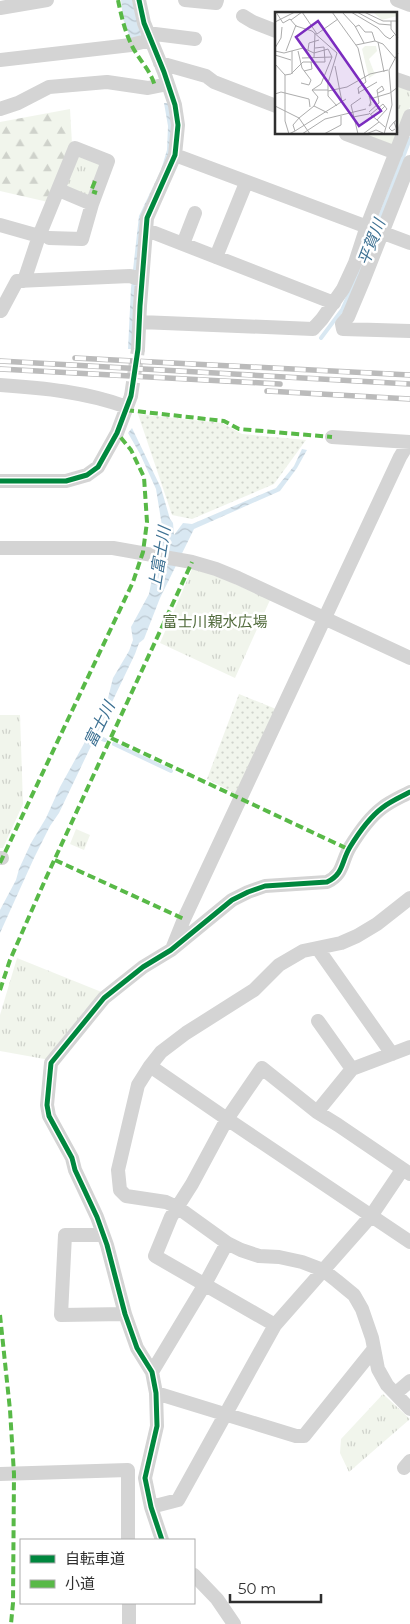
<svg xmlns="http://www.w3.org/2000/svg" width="410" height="1624" viewBox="0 0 410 1624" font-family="Montserrat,'Noto Sans JP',sans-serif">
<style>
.grass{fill:url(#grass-tufts)}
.forest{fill:url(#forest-firs)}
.garden{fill:url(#garden-dots)}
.water{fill:url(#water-waves)}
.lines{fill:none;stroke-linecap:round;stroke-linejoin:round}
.stream{stroke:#d9e8f2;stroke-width:4}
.minor-tunnel{stroke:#d5d5d5;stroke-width:14;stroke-dasharray:14 7;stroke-linecap:butt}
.minor{stroke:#d4d4d4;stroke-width:14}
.rail-casing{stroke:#bbb;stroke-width:5.5}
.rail{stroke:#fff;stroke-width:4;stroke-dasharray:11;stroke-linecap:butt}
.quiet{stroke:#58b947;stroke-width:4;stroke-dasharray:8 4;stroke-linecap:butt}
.cycleway-casing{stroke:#fff;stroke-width:8}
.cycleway{stroke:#00873e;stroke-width:5}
.labels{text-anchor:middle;stroke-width:5;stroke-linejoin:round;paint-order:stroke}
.park-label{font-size:15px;fill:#516b3c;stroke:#fff}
.water-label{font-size:16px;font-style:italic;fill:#3c7092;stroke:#fff}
.inset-road{fill:none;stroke:#acacac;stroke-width:1}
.view{fill:#7b2cbf;fill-opacity:0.15;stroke:#7b2cbf;stroke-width:2.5}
.inset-edge{fill:none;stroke:#2f2f2f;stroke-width:2.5}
</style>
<defs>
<pattern id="grass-tufts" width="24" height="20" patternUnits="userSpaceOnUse" patternTransform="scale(1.25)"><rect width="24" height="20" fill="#f1f5ec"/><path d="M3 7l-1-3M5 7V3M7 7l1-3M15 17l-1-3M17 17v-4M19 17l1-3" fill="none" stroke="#cfd2cb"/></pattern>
<pattern id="forest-firs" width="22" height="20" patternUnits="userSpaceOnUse" patternTransform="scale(1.25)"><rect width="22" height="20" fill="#f1f5ec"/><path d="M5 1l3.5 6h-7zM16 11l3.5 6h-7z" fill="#cfd2cb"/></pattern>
<pattern id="garden-dots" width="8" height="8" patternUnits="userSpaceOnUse" patternTransform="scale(1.25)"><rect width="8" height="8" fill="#f1f5ec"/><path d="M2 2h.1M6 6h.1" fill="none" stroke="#cfd2cb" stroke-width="1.8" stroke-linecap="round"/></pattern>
<pattern id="water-waves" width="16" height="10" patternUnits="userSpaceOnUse" patternTransform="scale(1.25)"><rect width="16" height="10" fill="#d9e8f2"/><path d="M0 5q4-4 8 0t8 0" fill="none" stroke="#bbc7d0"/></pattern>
</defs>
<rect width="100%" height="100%" fill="#fff"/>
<path class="grass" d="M396,84L410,89V107L395,144L390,147L356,134H396Z
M77,155L102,163L87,197L66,189L71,169Z
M192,569L213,574L270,600L235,678L160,643Z
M0,715H20L23,804L3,848H0Z
M76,829L90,835L84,850L70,844Z
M17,958L104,993L84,1011L50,1060L0,1051V1015Z
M383,1394L410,1419L349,1472L340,1453L341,1439Z"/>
<path class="forest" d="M70,109L72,144L48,202L0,191V122Z"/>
<path class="garden" d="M138,414L222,423L242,434L306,440L274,484L192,519L172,515Z
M239,694L276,709L238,795L207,779Z"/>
<path class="water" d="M121,0H132L142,35L131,40L123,19Z
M164,103H170L172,122V150L151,199L132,349H128L131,288L139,216L161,170L167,150L168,126Z
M132,428L161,488L170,519L173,523L174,535L183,523L192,524L276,488L294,466L302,449L307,450L297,468L280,491L194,529L160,598L144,639L139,643L135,654L59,813L50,826L34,858L0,933V910L16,880L19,869L31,843L46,818L60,787L107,702L113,678L129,651L133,640L131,627L149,594L162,526L156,489L140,454L128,433Z"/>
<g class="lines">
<path class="stream" d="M321,338L342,310L359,272L410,139
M94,736L105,740
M114,744L171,771"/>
<path class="minor-tunnel" d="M131,396L138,349"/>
<path class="minor" d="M185,0L216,3L217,0
M397,0L410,5
M0,8L47,0
M243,16L253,22L276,31
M148,35L155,34L195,39
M0,60L131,45L150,40
M160,63L206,76L214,82L276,106
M396,79L410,84
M0,109L18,103L49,87L107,82L148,88L168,84
M346,134L396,153
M175,155L410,243
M410,162L364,279L348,317L342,324L343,329L410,331
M0,225L39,236
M147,230L334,303
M49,238L82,239L92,204
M183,244L195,213
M216,257L246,183
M24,281L39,236L75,148L108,161L92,204L59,190
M1,311L17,281L130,276L142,280
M140,322L313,329L322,319L343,289L355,263L367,226L410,116
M138,349L140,306L147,218L175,155L178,125L175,105L164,72L144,23L139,0
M0,385C44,388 86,392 127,407
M332,437L410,442
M0,481H66L87,475L98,467L117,433L131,396
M0,548H113L192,562L216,569L238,578L410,658
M0,858H2
M410,898L377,924L357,936L341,943L303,951L279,965L254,990L186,1033L161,1052L150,1066L138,1085L118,1170L120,1190L126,1196L166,1202L177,1207L227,1243L241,1250L259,1256L279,1257L302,1262L323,1270L337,1281L354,1295L362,1309L372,1338L378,1369L387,1385L410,1409
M172,949L184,919L400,457L409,442
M318,949L392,1054
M318,1021L352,1069
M150,1066L227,1119L410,1242
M317,1112L352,1069L410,1047
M103,1235H65L61,1315L125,1314
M275,1325L155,1256L171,1217L192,1184L227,1119L262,1068L317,1112L338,1125L410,1174
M152,1372L205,1284L227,1243
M156,1393L296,1436H304L374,1349
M396,1393L410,1381
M404,1468L410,1461
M0,1474L128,1470V1540
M151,1507L178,1500L275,1325L371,1216L402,1170
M162,1540L151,1507L145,1478L157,1426L156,1393L152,1372L137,1348L125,1314L107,1245L97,1217L75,1170L72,1158L49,1116L47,1105L51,1063L104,998L143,967L171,950L232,900L248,892L265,886L327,882C344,874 341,862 350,847C358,834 370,817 382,808C391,801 401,797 410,792
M194,1575L217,1599L234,1624
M129,1603V1624"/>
<g class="rail-casing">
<path id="rail" d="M75,358L410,375
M0,361L410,384
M0,369L280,384
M267,391L410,399"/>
</g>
<use href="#rail" class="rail"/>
<path class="quiet" d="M118,0C121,15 125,32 132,46C139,60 152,72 155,87
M95,181L91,191L97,193
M126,410L224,421L239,429L332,437
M111,738L348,849
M55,860L184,919
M0,863L133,582L143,552L147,522L144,477L131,450L117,433
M0,990L10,960L46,878L192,562
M0,1315L10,1410L14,1474L13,1603L11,1624"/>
<g class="cycleway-casing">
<path id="cycleway" d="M0,481H66L87,475L98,467L117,433L131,396L138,349L140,306L147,218L175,155L178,125L175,105L164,72L144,23L139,0
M162,1540L151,1507L145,1478L157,1426L156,1393L152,1372L137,1348L125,1314L107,1245L97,1217L75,1170L72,1158L49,1116L47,1105L51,1063L104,998L143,967L171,950L232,900L248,892L265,886L327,882C344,874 341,862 350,847C358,834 370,817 382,808C391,801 401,797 410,792"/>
</g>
<use href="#cycleway" class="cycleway"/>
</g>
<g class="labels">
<g class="park-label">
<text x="215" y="627">富士川親水広場</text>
</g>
<g class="water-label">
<text transform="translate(371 242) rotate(-69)" y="6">平賀川</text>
<text transform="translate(159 558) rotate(-81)" y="6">上富士川</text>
<text transform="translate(99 724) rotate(-64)" y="6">富士川</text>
</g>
</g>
<g transform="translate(275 12)">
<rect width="122" height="122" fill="#fff"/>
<path d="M98,0H122V4L107,8ZM90,34H101L102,39L94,47L99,60H103L94,66L87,37Z" fill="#f1f5ec"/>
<path class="inset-road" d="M1,0L8,11L15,7M57,0L83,36L91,70L83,76L84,82M67,0L80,14L89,31M76,0L103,16L110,24L115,27L119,23M82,0L104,12L116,13M89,0L108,9H123M15,7L21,14L37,19L62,41L53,71V84L62,94M16,8L27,0L42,22L63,7M116,9V17L123,26M0,10L20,0M80,15L84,13L90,20H97L100,29M103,30L109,60M81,33L100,29L108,32L120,46M0,36L6,26L7,15M33,38L34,31L44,28M0,39L9,41L28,36L39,41L53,37L57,45L46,72L37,78L43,85L39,94L24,106L0,94M11,39L21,13M23,39L27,56L36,68L34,73L26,71M0,43L16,48M27,46L57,45M39,46L40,21M0,52L10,63V109L14,122M60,54L67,90M29,59L37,57L36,50M17,62V39M10,63L16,62L28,50H50L49,35L40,36M37,78H53M53,79L72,75L95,62L113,58M83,81L102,70M0,82L6,80L34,87L35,95M94,84L95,87L96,93L94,94L96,90M95,87L115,81L123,75M39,94L53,101M94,100L104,91L102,78L107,74L109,78L103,81M94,101L110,115M96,102L108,92L112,97L102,108M78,105L94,102M99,105L110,94M24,106L35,122M123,107L119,110L123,121M119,110L114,116L117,119L120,117M20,119L71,87M14,122L20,119L18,113L24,106M27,122L50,107L91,97M49,122L66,113V104M83,122L76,93L86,86M88,122L104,110M91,122L101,118L108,121M109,122L117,93L114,58L123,41"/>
<path class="view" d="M43,9L106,99L84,114L21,25Z"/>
<rect width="122" height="122" class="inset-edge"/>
</g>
<rect x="20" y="1539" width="175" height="65" fill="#ffffff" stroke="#acacac"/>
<rect x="30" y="1555" width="25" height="8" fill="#00873e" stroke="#acacac"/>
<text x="65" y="1564" font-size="15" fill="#2f2f2f">自転車道</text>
<rect x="30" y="1580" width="25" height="8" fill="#58b947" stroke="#acacac"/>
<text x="65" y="1589" font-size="15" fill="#2f2f2f">小道</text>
<path d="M230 1594v8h91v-8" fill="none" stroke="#2f2f2f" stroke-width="2.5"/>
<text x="238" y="1594" font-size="15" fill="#2f2f2f" stroke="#ffffff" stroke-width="4" paint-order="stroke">50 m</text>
</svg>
